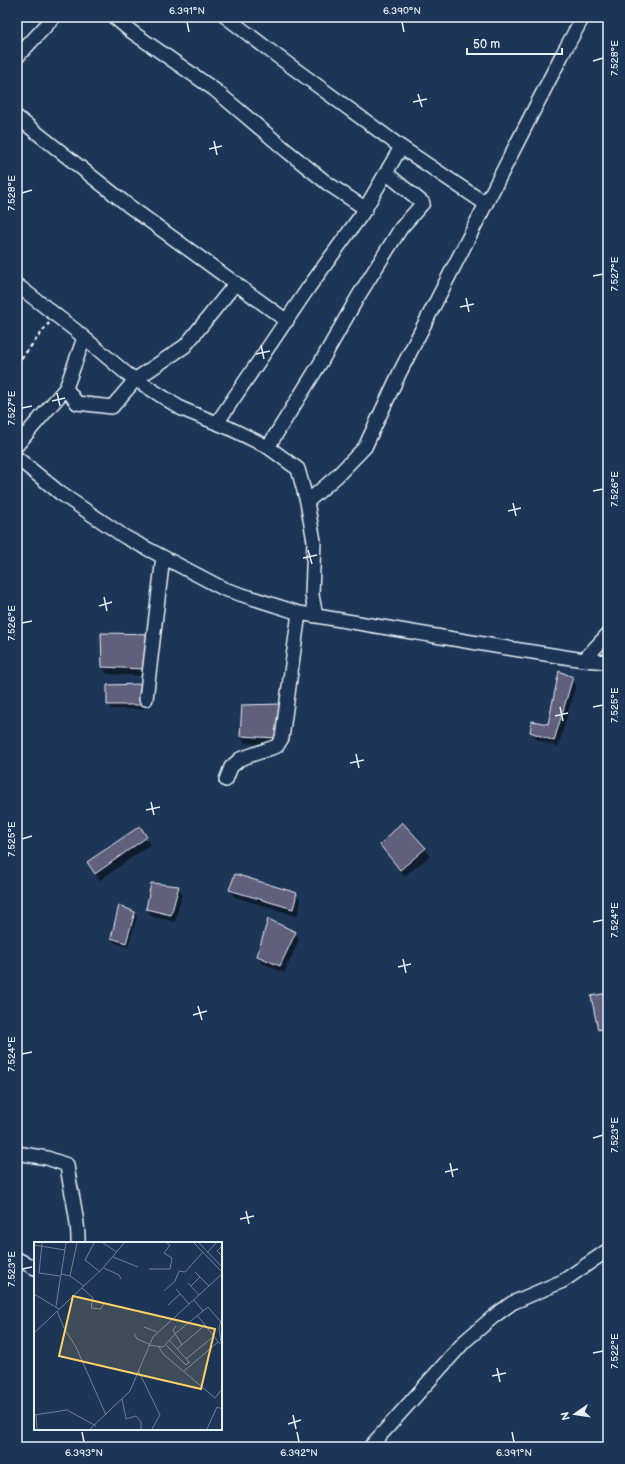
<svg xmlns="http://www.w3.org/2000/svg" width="625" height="1464" viewBox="0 0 625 1464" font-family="'Balsamiq Sans',sans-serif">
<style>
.shadow{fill:#0007}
.building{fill:#615e7c;stroke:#e8f1f8}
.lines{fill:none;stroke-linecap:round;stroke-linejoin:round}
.minor-casing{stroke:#e8f1f8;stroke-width:16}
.path{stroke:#e8f1f8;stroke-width:2.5;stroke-dasharray:4 3;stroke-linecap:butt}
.minor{stroke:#1d3557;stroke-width:13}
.ticks{fill:none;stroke:#e8f1f8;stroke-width:1.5}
.inset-road{fill:none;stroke:#6e8097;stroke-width:1}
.view{fill:#ffd166;fill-opacity:0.15;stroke:#ffd166;stroke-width:2}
.inset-edge{fill:none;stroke:#e8f1f8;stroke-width:2}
.neatline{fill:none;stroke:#e8f1f8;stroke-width:1.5}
.ticks-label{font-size:10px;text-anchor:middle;fill:#e8f1f8}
</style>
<rect width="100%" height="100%" fill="#1d3557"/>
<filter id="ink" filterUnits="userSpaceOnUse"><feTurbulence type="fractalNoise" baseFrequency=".025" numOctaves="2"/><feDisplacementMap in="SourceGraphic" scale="8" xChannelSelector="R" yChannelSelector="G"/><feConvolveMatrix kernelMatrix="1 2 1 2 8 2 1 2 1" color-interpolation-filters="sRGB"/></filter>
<g filter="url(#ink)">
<path class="shadow" d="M102,634L153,635L147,676L107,674L103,667Z
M572,678L576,685L558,747L536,739L531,732L549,725Z
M145,690L144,709H111L108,704Z
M282,705L280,745L245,743L241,735Z
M402,823L426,849L430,856L404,876L381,845Z
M139,827L151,844L100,880L92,869Z
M178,887L182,894L175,922L151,916L147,909Z
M230,890L296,894L301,901L297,916L235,897Z
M135,913L137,917L128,947L115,943L112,938Z
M295,932L299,940L284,973L262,963L258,956Z
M608,994V1036H603L599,1029Z"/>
<path class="building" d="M101,633L154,634L143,669L102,667Z
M559,671L573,677L554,741L530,732L532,721L548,724Z
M143,684L141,705H107V685Z
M282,704L277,738L240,736L242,705Z
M402,822L426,848L400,870L380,845Z
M140,826L147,837L95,874L87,862Z
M235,874L297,893L293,909L229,890Z
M151,883L179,886L171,915L146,909Z
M119,905L135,912L126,943L111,938Z
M268,919L296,932L280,966L257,956Z
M608,993V1028L598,1030L591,996Z"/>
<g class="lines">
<g class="minor-casing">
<path id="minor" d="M114,17L132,32L215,90L287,151L327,183L366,209
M226,17L273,53L401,147L486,204
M17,57L54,17
M17,117L129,206L287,321
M17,285L75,330L127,374L182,409L229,428L268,447L298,469L307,502L314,541L312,595L316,616
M66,388L77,403L112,407L136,379L185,346L236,283
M217,423L309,287L362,214L401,147
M17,445L66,388L84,338
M268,447L321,362L359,295L401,228L423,203L386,173
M17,458L60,493L125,537L224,589L299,613L501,647L584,660L608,662
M307,502L337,476L365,447L400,372L562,55L583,17
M584,660L608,634
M146,699L163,557
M226,780L231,767L240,759L277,746L282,738L299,613
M17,1153L47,1158L67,1165C70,1191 79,1217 78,1243
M17,1259L35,1268
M370,1447L465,1341L493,1317L512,1303L563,1281L608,1250"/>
</g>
<path class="path" d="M17,364L49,323"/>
<use href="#minor" class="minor"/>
</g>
</g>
<path class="ticks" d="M187,22L189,32M402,22L404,32M593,61L603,58M418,94L422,107M413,102L427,99M214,141L217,155M209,149L222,146M22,193L32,190M593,276L603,274M466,298L469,312M460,307L474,304M261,345L264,359M256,354L270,351M57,393L60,406M52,401L65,398M22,408L32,406M593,491L603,489M513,503L516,516M508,511L521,508M308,550L312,564M303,558L317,555M104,597L107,611M99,606L112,602M22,623L32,621M560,707L563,721M593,707L603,705M555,716L568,713M356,754L359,768M350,763L364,760M151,802L154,815M146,810L160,807M22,839L32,836M593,922L603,920M403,959L406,973M398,967L411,964M198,1006L202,1020M193,1015L207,1011M22,1054L32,1052M593,1138L603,1135M450,1163L453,1177M445,1172L458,1169M246,1211L249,1224M240,1219L254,1216M22,1269L32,1267M593,1353L603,1351M497,1368L500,1382M492,1376L506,1373M293,1415L296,1429M288,1424L301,1420M82,1432L84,1442M297,1432L299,1442M512,1432L514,1442"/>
<g transform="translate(34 1242)">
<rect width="188" height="188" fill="#1d3557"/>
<path class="inset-road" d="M8,1L5,31L26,34M60,1L51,18L66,30M69,1L83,10M160,1L188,30M165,1L188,25M0,3L31,8M188,4L183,9L188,14M173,11L182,1M79,15L104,25M70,26L85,33L87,37M115,27H136L138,16L130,11L136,3L133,1M161,30L175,44M27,32L36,34L50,44M36,34L43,1M154,41L165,53M157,44L166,35M48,46L59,56L57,66L67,67L70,61M142,47L155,62M130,49L141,39L145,29L151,30L169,10M0,52L25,67M160,58L169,69M134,63L146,52M22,64L32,1M23,69L30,86L42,105L72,173M163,73L186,102M188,75L185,86L188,107M142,84L139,88L148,103M110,85L123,90M0,91L69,26L90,1M100,91L103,97L115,102M135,98L156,121M114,103L129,105L142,91L174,65L186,79M132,103L152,123L155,120M125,105L129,112L181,156L188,147M143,107L171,83M152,117L180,94M104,128L126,173L118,187M150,129L184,100M88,157L92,176M0,173L33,168L62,184M2,173L3,187M91,177L102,174L107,180V187M56,187L96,149L119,95L188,32M173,187L183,165L188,167"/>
<path class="view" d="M39,54L181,87L167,147L25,114Z"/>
<rect width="188" height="188" class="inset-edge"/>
</g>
<rect width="625" height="1464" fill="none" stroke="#1d3557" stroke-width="44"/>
<g transform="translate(575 1414) rotate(257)" stroke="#1d3557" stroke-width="3" paint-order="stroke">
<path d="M0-3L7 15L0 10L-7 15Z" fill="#e8f1f8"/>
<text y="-6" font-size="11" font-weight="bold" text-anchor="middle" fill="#e8f1f8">N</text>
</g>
<path d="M467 48v6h95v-6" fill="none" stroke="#e8f1f8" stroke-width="2"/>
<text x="473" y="48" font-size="12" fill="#e8f1f8" stroke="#1d3557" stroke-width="3" paint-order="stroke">50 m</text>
<rect x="22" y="22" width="581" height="1420" class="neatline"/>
<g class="ticks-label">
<text x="187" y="14">6.391°N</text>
<text x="402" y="14">6.390°N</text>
<text transform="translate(614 58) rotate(-90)" y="4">7.528°E</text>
<text transform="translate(11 193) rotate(-90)" y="4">7.528°E</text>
<text transform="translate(614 274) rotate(-90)" y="4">7.527°E</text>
<text transform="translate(11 408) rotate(-90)" y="4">7.527°E</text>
<text transform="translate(614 489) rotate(-90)" y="4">7.526°E</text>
<text transform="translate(11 623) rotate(-90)" y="4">7.526°E</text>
<text transform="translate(614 705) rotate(-90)" y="4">7.525°E</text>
<text transform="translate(11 839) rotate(-90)" y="4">7.525°E</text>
<text transform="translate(614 920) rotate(-90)" y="4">7.524°E</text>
<text transform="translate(11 1054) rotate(-90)" y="4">7.524°E</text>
<text transform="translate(614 1135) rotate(-90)" y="4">7.523°E</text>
<text transform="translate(11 1269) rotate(-90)" y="4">7.523°E</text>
<text transform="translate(614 1351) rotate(-90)" y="4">7.522°E</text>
<text x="84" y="1456">6.393°N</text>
<text x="299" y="1456">6.392°N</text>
<text x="514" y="1456">6.391°N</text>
</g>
</svg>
